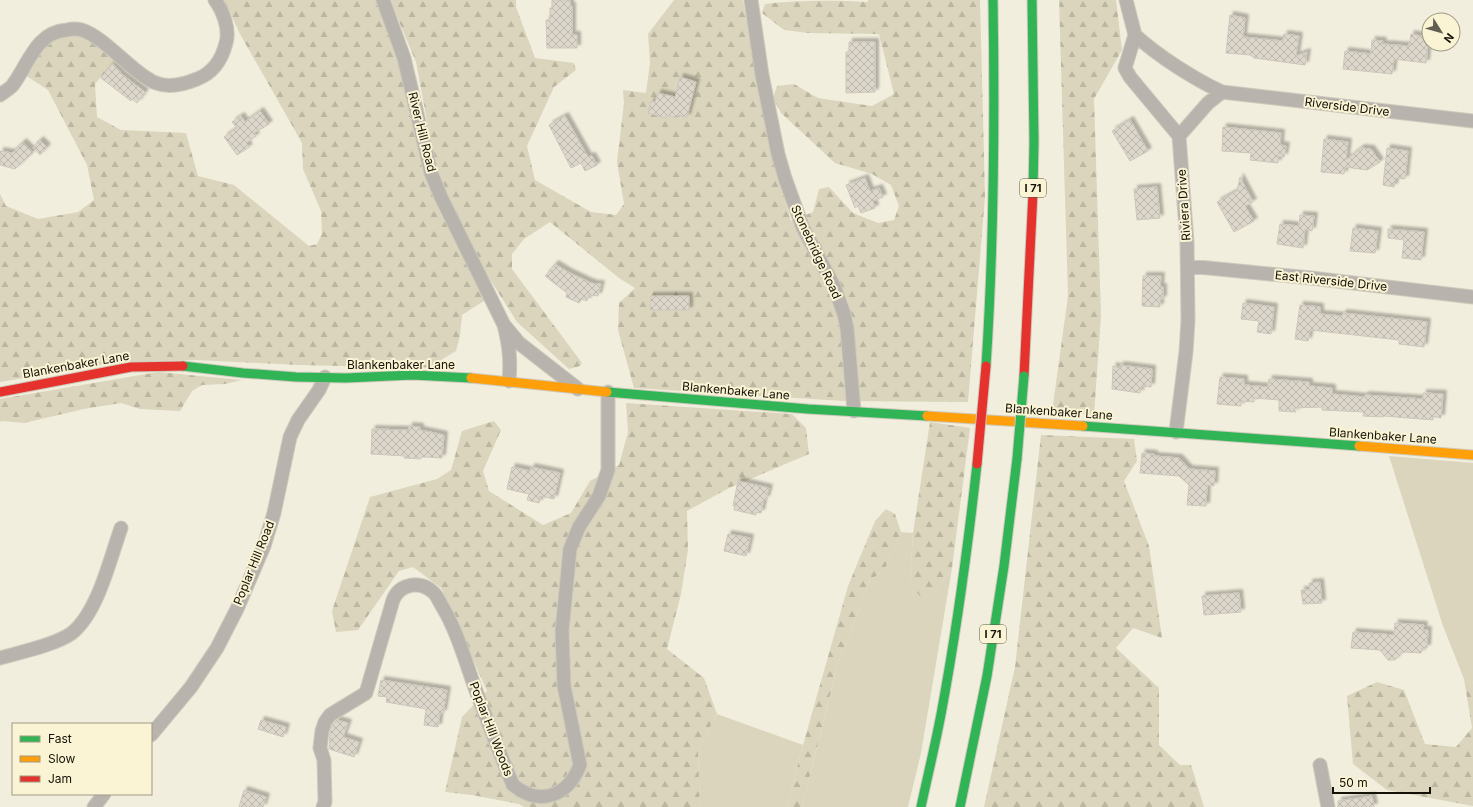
<svg xmlns="http://www.w3.org/2000/svg" width="1473" height="807" viewBox="0 0 1473 807" font-family="Inter,sans-serif">
<style>
.grass{fill:#dad5bc}
.forest{fill:url(#forest-firs)}
.building{fill:url(#building-cross-hatch);stroke:#cdc6bb;filter:url(#shadow)}
.lines{fill:none;stroke-linecap:round;stroke-linejoin:round}
.street-casing{stroke:#cdcabc;stroke-width:15}
.fast-casing{stroke:#cdcabc;stroke-width:11}
.slow-casing{stroke:#cdcabc;stroke-width:11}
.jam-casing{stroke:#cdcabc;stroke-width:11}
.street{stroke:#b8b3ad;stroke-width:13}
.fast{stroke:#30b455;stroke-width:9}
.slow{stroke:#ff9f0a;stroke-width:9}
.jam{stroke:#e5322d;stroke-width:9}
.fast-bridge-casing{stroke:#cdcabc;stroke-width:11;stroke-linecap:butt}
.jam-bridge-casing{stroke:#cdcabc;stroke-width:11;stroke-linecap:butt}
.fast-bridge{stroke:#30b455;stroke-width:9}
.jam-bridge{stroke:#e5322d;stroke-width:9}
.labels{text-anchor:middle;stroke-width:4;stroke-linejoin:round;paint-order:stroke}
.shield{fill:#faf4d5;stroke:#595645;stroke-width:1}
.shield-label{font-size:11px;font-weight:bold;fill:#141207}
.street-label{font-size:12px;fill:#141207;stroke:#faf4d5}
</style>
<defs>
<pattern id="forest-firs" width="22" height="20" patternUnits="userSpaceOnUse"><rect width="22" height="20" fill="#dad5bc"/><path d="M5 1l3.5 6h-7zM16 11l3.5 6h-7z" fill="#bab6a0"/></pattern>
<pattern id="building-cross-hatch" width="8" height="8" patternUnits="userSpaceOnUse"><rect width="8" height="8" fill="#dcd6cb"/><path d="M0 0l8 8M0 8l8-8" fill="none" stroke="#bcb7ad"/></pattern>
<filter id="shadow"><feDropShadow dx="3.5" dy="-3.5" stdDeviation="1" flood-color="#0004"/></filter>
</defs>
<rect width="100%" height="100%" fill="#f2eedd"/>
<path class="grass" d="M1389,456L1473,463V683L1464,679L1443,626Z
M901,532L913,533L910,584L936,589L952,568L921,753L908,807H802L837,667L870,580L884,571Z
M717,714L803,745L787,807H700L698,750Z"/>
<path class="forest" d="M224,0H378L394,41L414,127L487,299L462,315L460,336L456,351L428,368L299,365L196,360L118,362L0,382V194L6,206L38,219L78,212L94,200L87,165L48,90L25,75L40,48L65,34L86,37L117,59L95,84L97,117L121,130L186,133L198,176L234,185L309,246L317,244L322,234L321,211L303,169L302,143L240,34Z
M390,0H516V7L535,58L574,63L576,70L554,87L527,146L535,180L591,212L616,215L624,204L617,162L624,103L623,90L646,93L650,63L648,34L674,0H743L765,120L791,221L813,212L819,189L829,187L853,213L878,223L894,220L899,206L891,185L872,174L835,163L781,113L773,98L777,86L794,84L818,98L872,106L894,94L879,34L808,33L784,30L762,13L765,4C794,0 837,0 868,2V0H980L985,197L968,402L844,401L634,388L618,330L619,303L635,288L619,278L550,222L524,239L512,254V269L582,363L580,366L569,369L517,322L479,262L436,169L416,62Z
M1059,0H1116L1122,50L1094,99L1101,316L1094,415L1052,412L1068,296Z
M158,372L242,380L225,384L202,385L192,391L180,411L140,409L121,403L84,409L24,423L2,421L0,422V399Z
M626,403L792,414L806,428L809,454L729,488L687,511L688,550L681,594L667,649L704,678L717,714L698,750L700,807H524L519,804L472,795L445,792L462,717L487,691L441,588L413,567L399,571L358,630L336,632L332,611L370,497L437,479L451,470L462,431L494,421L501,430L483,471L489,491L543,525L571,513L590,481L619,465L628,432Z
M930,422L970,428L952,568L936,589L920,596L910,584L913,533Z
M1041,435L1134,439L1137,461L1124,481L1149,546L1162,638L1133,628L1116,648L1159,688V745L1180,765H1191L1204,807H984L1015,667Z
M886,509L895,514L901,532L884,571L870,580L837,667L802,807H787L803,745L848,586L875,521Z
M1464,679L1473,683V806L1387,790L1353,764L1347,696L1377,682L1404,690L1425,744L1456,747L1472,728Z"/>
<path class="building" d="M552,0H570V6H572V35H577V48H547L546,20H550V8H552Z
M1230,15L1245,18L1243,37L1283,41L1284,34L1299,36L1296,56L1307,52L1305,65L1254,58L1250,55L1226,53Z
M1411,34L1426,37L1425,44H1428L1426,63L1394,59L1392,74L1343,69L1345,51L1371,54L1372,40L1383,41L1382,44L1409,46Z
M849,42H875V92L846,93V52H849Z
M112,64L121,72L120,73L145,92L137,103L132,99L131,101L101,78Z
M680,77L696,82L687,117L677,115V118L666,115V118L648,113L651,101L655,102L658,93L675,97Z
M260,111L269,124L254,133L256,136L246,143L249,147L237,155L224,137L237,128L232,122L241,116L245,122Z
M565,116L588,157L592,156L597,165L585,171L581,163L571,168L549,125Z
M1130,120L1148,151L1130,161L1112,131Z
M1223,127L1281,133L1280,145L1286,146L1284,157L1278,156V163L1250,160L1251,153L1222,151Z
M1324,139L1348,142L1346,160L1361,148L1371,149L1380,162L1367,170L1345,167L1344,174L1321,172Z
M40,140L47,147L40,155L33,147Z
M23,142L33,152L15,169L0,165V151L12,153Z
M1387,148L1408,151L1405,179L1395,178L1394,187L1383,185Z
M1240,177L1253,202L1245,206L1254,221L1234,232L1217,202L1237,191Z
M865,178L870,191L879,188L883,197L873,201L875,208L861,213L858,206L855,208L846,185Z
M1157,187L1160,218L1137,220L1134,189Z
M1300,215L1314,216L1312,231L1305,229L1303,248L1277,244L1280,224L1299,226Z
M1353,228L1378,231L1375,253L1350,251Z
M1388,229L1424,232L1421,260L1402,258L1404,240L1388,238Z
M555,264L568,272L589,282L595,284H601L598,296L589,295L587,301L582,299L579,303L566,297L567,293L545,276Z
M1143,276H1161L1160,287H1163V299H1160V307L1142,306Z
M651,296H689V310H650Z
M1243,303L1274,307L1271,334L1257,332L1259,321L1241,319Z
M1300,305L1320,307V314L1342,316L1343,313L1427,322L1424,347L1399,344V340L1310,330L1308,341L1295,339Z
M1120,365L1152,369L1151,387L1141,386L1140,393L1112,389L1113,366L1120,368Z
M1220,377L1244,379V385L1268,387L1269,379L1309,382V386L1332,388V394L1365,397V395L1423,399V393L1443,394L1441,418L1433,416V420L1384,416L1383,417L1363,416L1364,412L1322,410V407L1294,408L1296,412L1279,411V400L1254,398V402L1241,401V406L1217,404Z
M409,426L420,427V430L444,435L442,458L426,457H421V459L404,458L405,456L371,454L372,429L409,430Z
M1142,453L1154,454V456L1179,458L1189,469L1215,471L1214,486L1207,485L1206,506L1187,505L1189,485L1179,476L1140,473Z
M512,467L531,471V467L560,473L554,499L540,496L539,503L527,500L529,494L507,489Z
M738,481L769,488L766,499L764,498L761,513L756,512V515L734,510L735,506H733Z
M728,534L750,538L746,556L724,551Z
M1320,582L1322,603L1303,604L1301,590H1310L1309,583Z
M1239,593L1241,612L1204,615L1202,596Z
M1395,623L1424,625L1423,630H1428L1427,648H1422L1421,653L1402,652L1395,660H1388L1380,650L1351,648L1353,632L1394,635Z
M381,680L447,690L443,713H440L438,727L424,725L426,709L386,702L387,697L378,696Z
M261,720L286,727L283,737L258,729Z
M337,720L348,723L343,737L359,742L354,757L329,749L330,733L332,726Z
M244,790L266,797L263,807H239Z
M1372,796L1374,807H1338V801Z"/>
<g class="lines">
<g class="street-casing">
<path id="street" d="M383,0L404,58L431,173L441,197L504,325C509,345 511,360 509,381
M751,0L762,75L778,154L785,178L803,228L834,286L844,314L847,328L854,411
M1126,0L1135,35L1125,68L1130,77L1179,136L1187,242L1188,320L1186,352L1176,432
M1135,35C1158,56 1194,79 1222,92L1473,121
M0,95C4,92 9,89 12,86C28,66 35,32 67,30C71,29 78,29 82,30C103,37 126,65 145,77C149,79 152,82 156,83C169,88 185,84 197,79C213,73 222,59 226,43C230,29 223,11 215,0
M1179,136L1208,103L1222,92
M1188,266L1311,278L1473,297
M505,326L519,343L578,389
M0,658C21,652 55,645 72,633C98,612 110,559 121,528
M151,735L191,687L217,648L237,609L264,546L274,513L290,437L298,420L319,390L325,377
M1320,765L1328,807
M94,807L104,794
M323,807L325,802L324,760L320,748L322,731L325,722L330,715L366,693L393,600C400,583 421,580 434,593C437,596 439,601 442,606C457,631 465,660 475,688C487,720 499,752 513,785C540,807 568,796 580,765L564,686L562,631L570,549L579,527L599,496L608,470V392"/>
</g>
<g class="fast-casing">
<path id="fast" d="M1032,0L1034,141L1033,192
M183,366L243,373L296,377L346,378L412,375L471,378
M986,366C994,244 995,122 993,0
M607,392L808,409L927,416
M1083,426L1359,446
M921,807C928,774 936,742 942,709C957,628 968,546 977,464
M960,807L987,676L1004,566L1017,459"/>
</g>
<g class="slow-casing">
<path id="slow" d="M471,378L607,392
M927,416L1083,426
M1359,446L1473,455"/>
</g>
<g class="jam-casing">
<path id="jam" d="M1024,376L1033,192
M0,392L131,367L183,366"/>
</g>
<use href="#street" class="street"/>
<use href="#fast" class="fast"/>
<use href="#slow" class="slow"/>
<use href="#jam" class="jam"/>
<g class="fast-bridge-casing">
<path id="fast-bridge" d="M1017,459L1024,376"/>
</g>
<g class="jam-bridge-casing">
<path id="jam-bridge" d="M977,464L986,366"/>
</g>
<use href="#fast-bridge" class="fast-bridge"/>
<use href="#jam-bridge" class="jam-bridge"/>
</g>
<g class="labels">
<g class="shield">
<rect x="1020" y="179" width="26" height="18" rx="3"/>
<rect x="980" y="625" width="26" height="18" rx="3"/>
</g>
<g class="shield-label">
<text x="1033" y="192">I 71</text>
<text x="993" y="638">I 71</text>
</g>
<g class="street-label">
<text transform="translate(1347 107) rotate(7)" y="4">Riverside Drive</text>
<text transform="translate(422 132) rotate(76)" y="4">River Hill Road</text>
<text transform="translate(1184 205) rotate(-94)" y="4">Riviera Drive</text>
<text transform="translate(816 252) rotate(65)" y="4">Stonebridge Road</text>
<text transform="translate(1331 281) rotate(6)" y="4">East Riverside Drive</text>
<text transform="translate(76 365) rotate(-10)" y="4">Blankenbaker Lane</text>
<text x="401" y="369">Blankenbaker Lane</text>
<text transform="translate(736 391) rotate(5)" y="4">Blankenbaker Lane</text>
<text transform="translate(1059 412) rotate(4)" y="4">Blankenbaker Lane</text>
<text transform="translate(1383 436) rotate(4)" y="4">Blankenbaker Lane</text>
<text transform="translate(254 563) rotate(-68)" y="4">Poplar Hill Road</text>
<text transform="translate(491 729) rotate(69)" y="4">Poplar Hill Woods</text>
</g>
</g>
<rect x="12" y="723" width="140" height="72" fill="#faf4d5" stroke="#9e9a83"/>
<rect x="20" y="736" width="20" height="6" fill="#30b455" stroke="#9e9a83"/>
<text x="48" y="743" font-size="12" fill="#141207">Fast</text>
<rect x="20" y="756" width="20" height="6" fill="#ff9f0a" stroke="#9e9a83"/>
<text x="48" y="763" font-size="12" fill="#141207">Slow</text>
<rect x="20" y="776" width="20" height="6" fill="#e5322d" stroke="#9e9a83"/>
<text x="48" y="783" font-size="12" fill="#141207">Jam</text>
<g transform="translate(1441 32) rotate(127)"><circle r="19" fill="#faf4d5" stroke="#9e9a83"/>
<path d="M0-3L7 15L0 10L-7 15Z" fill="#625f52"/>
<text y="-6" font-size="11" font-weight="bold" text-anchor="middle" fill="#141207">N</text>
</g>
<path d="M1333 787v6h97v-6" fill="none" stroke="#141207" stroke-width="2"/>
<text x="1339" y="787" font-size="12" fill="#141207" stroke="#faf4d5" stroke-width="3" paint-order="stroke">50 m</text>
</svg>
